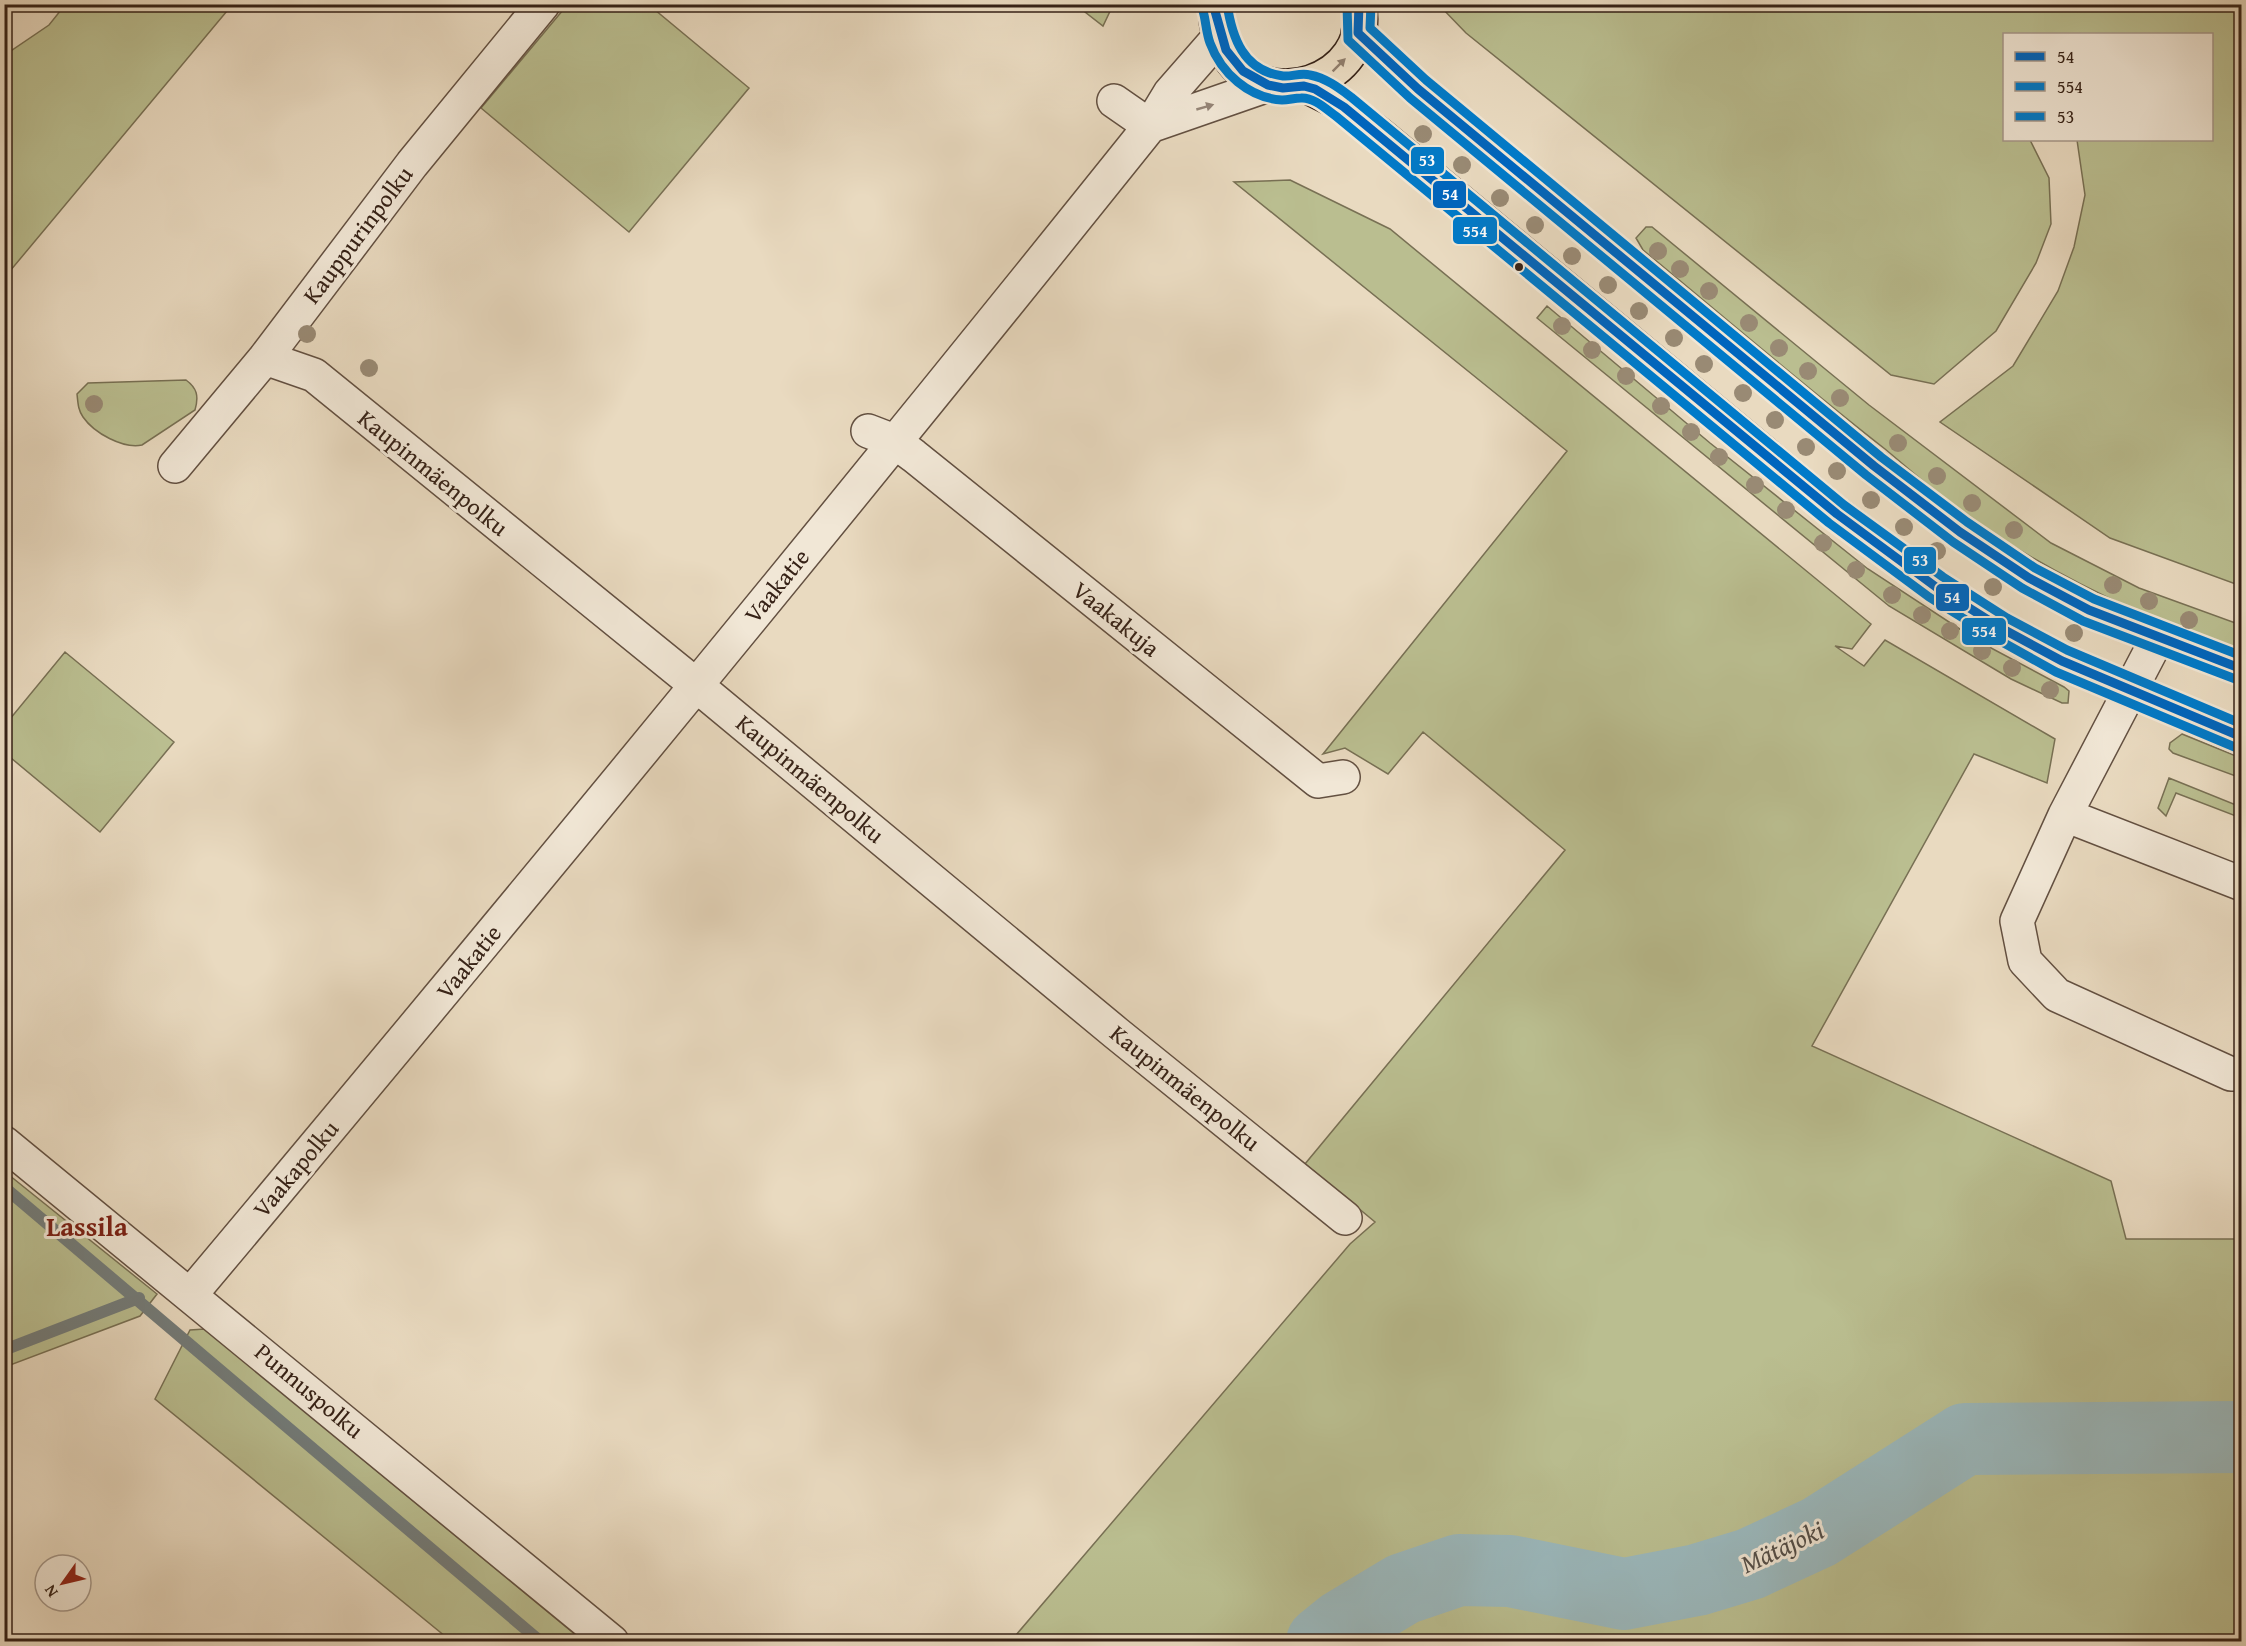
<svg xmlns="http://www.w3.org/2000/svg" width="2246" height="1646" viewBox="0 0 2246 1646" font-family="'Gentium Book Plus',serif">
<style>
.green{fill:#babe90;stroke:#787054;stroke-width:1.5}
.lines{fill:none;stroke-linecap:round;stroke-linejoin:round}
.stream{stroke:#737c7a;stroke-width:12}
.river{stroke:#9bb8bc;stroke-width:72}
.minor-casing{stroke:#635041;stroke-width:36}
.major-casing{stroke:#362217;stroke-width:36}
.minor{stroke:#f1e7d6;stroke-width:33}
.major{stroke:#e9dac0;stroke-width:33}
.bus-1-casing{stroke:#f1e7d6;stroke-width:14}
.bus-2-casing{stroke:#f1e7d6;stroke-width:14}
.bus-3-casing{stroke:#f1e7d6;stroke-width:14}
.bus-1{stroke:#0065bd;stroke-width:9}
.bus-2{stroke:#007ac9;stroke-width:9}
.bus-3{stroke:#007ac9;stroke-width:9}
.tree{fill:#998a74}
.oneway{fill:#907e6c}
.oneway2{fill:#948476}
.bus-dot{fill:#362217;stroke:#f1e7d6;stroke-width:2}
.labels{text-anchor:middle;stroke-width:6;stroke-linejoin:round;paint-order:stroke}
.street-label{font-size:24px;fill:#362217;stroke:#f1e7d6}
.water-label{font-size:26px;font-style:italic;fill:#544f49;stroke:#f1e7d6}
.quarter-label{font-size:27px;font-weight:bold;fill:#7a1f14;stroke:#f1e7d6}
.line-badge{stroke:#f1e7d6;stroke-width:2}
.badge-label{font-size:16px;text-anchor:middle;font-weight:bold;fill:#fff}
</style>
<rect width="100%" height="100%" fill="#e9dac0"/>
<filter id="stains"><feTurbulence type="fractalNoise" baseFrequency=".00333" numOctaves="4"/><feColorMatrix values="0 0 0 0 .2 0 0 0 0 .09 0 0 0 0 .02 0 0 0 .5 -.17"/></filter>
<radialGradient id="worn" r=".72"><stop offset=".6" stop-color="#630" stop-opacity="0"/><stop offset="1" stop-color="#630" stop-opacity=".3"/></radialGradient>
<path class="green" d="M568,4L649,5L749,88L629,232L481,108Z
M65,5H232L5,277V55L49,25Z
M1076,5H1113L1103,26Z
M1439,5H2241V586L2110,538L1940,422L2013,366L2058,291L2074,247L2085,195L2077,140H2212V34H2004V140H2030L2049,178L2051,224L2036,263L1996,331L1934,384L1891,375L1466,33Z
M1290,180L1390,229L1871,624L1852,649L1835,646L1864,666L1885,640L2055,739L2047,783L1974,754L1812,1046L2111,1181L2126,1239H2241V1641L1010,1642L1350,1244L1375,1222L1305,1164L1565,850L1423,732L1388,774L1345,748L1323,754L1567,451L1234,182Z
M1646,227H1652L1869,405L2051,543L2139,588L2241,625V652C2148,620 2059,578 1977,523C1945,501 1915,474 1885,449C1803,385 1724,317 1643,250L1636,238Z
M1547,306L1710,443L1868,569L1978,641L2064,687L2069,691L2068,703H2062L2011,679L1889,606L1537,318Z
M186,380C197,388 199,396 195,410L142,445C123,449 94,433 83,417C78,410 78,403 77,394L88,383Z
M65,652L174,742L100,832L5,753V725Z
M2182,734L2241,758V778L2173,753L2169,749L2170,743Z
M2169,778L2241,807V818L2176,793L2166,816L2158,808Z
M4,1171L157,1294L140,1316L5,1367Z
M205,1329L583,1641H451L155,1399L190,1330Z"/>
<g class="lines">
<path class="stream" d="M4,1187L541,1642
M4,1350L139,1298"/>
<path class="river" d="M1322,1642L1343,1625L1403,1589L1459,1570L1510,1571L1624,1594L1697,1580L1750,1564L1819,1532L1965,1439L2242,1437"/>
<g class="minor-casing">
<path id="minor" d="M1114,101L1150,126
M1150,126L1268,85
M265,358L314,375L696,685L1116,1033L1345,1218
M868,431L894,441L914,456L1318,781L1343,777
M175,466L265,358L412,164L543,4
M2157,639L2065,815L2017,921L2025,961L2057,995L2231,1074H2242
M2065,815L2242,884
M4,1143L612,1642
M191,1294C515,908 835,519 1150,126L1170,93L1219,37"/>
</g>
<g class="major-casing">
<path id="major" d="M1217,4C1214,20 1218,35 1225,49C1259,119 1375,82 1359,4
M1358,33L1418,89L1874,466L1960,532L2029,578L2089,610L2242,669
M1306,86L1334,100L1380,135L1837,514L1936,587L2001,628L2062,661L2242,737"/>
</g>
<use href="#minor" class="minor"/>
<use href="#major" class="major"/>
<g class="bus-1-casing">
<path id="bus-1" d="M1213,4L1226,50L1243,71L1268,85L1283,88L1304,86L1315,89L1344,107L1837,514L1936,587L2001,628L2062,661L2242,737
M1359,4L1358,33L1418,89L1874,466L1960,532L2029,578L2089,610L2242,669"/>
</g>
<g class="bus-2-casing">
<path id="bus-2" d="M1347,4L1348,40L1410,98L1866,475L1953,542L2022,588L2083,621L2238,680
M1203,11C1206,21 1206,32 1210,43C1221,73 1249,98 1282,100C1289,100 1294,98 1301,98C1314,97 1327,110 1337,117L1829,523L1929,597L1995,638L2056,672L2237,748"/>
</g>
<g class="bus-3-casing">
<path id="bus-3" d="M1227,4C1232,37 1243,71 1283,76C1292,77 1301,72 1310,75C1326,78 1339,88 1351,97L1844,505L1943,577L2007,618L2067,650L2242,724
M1371,4L1370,28L1426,80L1881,457L1967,522L2035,568L2094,599L2242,656"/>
</g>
<use href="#bus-1" class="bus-1"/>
<use href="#bus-2" class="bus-2"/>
<use href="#bus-3" class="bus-3"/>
</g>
<g class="tree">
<circle cx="1423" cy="134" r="9"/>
<circle cx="1462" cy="165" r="9"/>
<circle cx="1500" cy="198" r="9"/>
<circle cx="1535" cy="225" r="9"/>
<circle cx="1658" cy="251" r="9"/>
<circle cx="1572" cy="256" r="9"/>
<circle cx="1680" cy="269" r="9"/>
<circle cx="1608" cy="285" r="9"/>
<circle cx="1709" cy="291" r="9"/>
<circle cx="1639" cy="311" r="9"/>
<circle cx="1749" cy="323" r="9"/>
<circle cx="1562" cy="326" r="9"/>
<circle cx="307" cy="334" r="9"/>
<circle cx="1674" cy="338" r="9"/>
<circle cx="1779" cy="348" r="9"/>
<circle cx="1592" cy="350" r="9"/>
<circle cx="1704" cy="364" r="9"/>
<circle cx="369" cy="368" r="9"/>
<circle cx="1808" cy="371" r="9"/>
<circle cx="1626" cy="376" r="9"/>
<circle cx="1743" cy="393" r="9"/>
<circle cx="1840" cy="398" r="9"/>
<circle cx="94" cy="404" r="9"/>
<circle cx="1661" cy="406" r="9"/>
<circle cx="1775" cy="420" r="9"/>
<circle cx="1691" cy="432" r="9"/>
<circle cx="1898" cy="443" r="9"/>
<circle cx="1806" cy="447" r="9"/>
<circle cx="1719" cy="457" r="9"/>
<circle cx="1837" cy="471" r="9"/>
<circle cx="1937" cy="476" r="9"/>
<circle cx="1755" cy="485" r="9"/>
<circle cx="1871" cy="500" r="9"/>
<circle cx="1972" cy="503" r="9"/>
<circle cx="1786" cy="510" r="9"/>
<circle cx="1904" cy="527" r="9"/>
<circle cx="2014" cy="530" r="9"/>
<circle cx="1823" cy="543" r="9"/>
<circle cx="1937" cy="551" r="9"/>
<circle cx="1856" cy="570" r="9"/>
<circle cx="2113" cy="585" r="9"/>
<circle cx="1993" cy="587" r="9"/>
<circle cx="1892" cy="595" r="9"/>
<circle cx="2149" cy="601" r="9"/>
<circle cx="1922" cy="615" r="9"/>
<circle cx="2189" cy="620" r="9"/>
<circle cx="1950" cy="631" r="9"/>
<circle cx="2074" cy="633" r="9"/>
<circle cx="1982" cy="651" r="9"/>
<circle cx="2012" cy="668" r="9"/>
<circle cx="2050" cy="690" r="9"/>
</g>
<defs><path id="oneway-solid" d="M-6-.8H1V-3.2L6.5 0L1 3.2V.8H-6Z" transform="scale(1.5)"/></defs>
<use class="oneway" href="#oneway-solid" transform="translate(1339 65) rotate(-45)"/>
<use class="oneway2" href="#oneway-solid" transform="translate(1205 107) rotate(-16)"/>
<circle class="bus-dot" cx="1519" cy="267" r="5"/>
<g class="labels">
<g class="street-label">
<text transform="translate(358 235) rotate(-53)" y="8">Kauppurinpolku</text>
<text transform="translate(433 473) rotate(39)" y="8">Kaupinmäenpolku</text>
<text transform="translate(777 586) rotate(-51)" y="8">Vaakatie</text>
<text transform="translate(1116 619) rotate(39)" y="8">Vaakakuja</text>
<text transform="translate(810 779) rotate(40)" y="8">Kaupinmäenpolku</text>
<text transform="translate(469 962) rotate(-51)" y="8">Vaakatie</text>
<text transform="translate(1185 1088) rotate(39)" y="8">Kaupinmäenpolku</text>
<text transform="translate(296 1169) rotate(-50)" y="8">Vaakapolku</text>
<text transform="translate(309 1391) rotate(40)" y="8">Punnuspolku</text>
</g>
<g class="water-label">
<text transform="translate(1782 1547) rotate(-25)" y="9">Mätäjoki</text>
</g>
<g class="quarter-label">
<text x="87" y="1236">Lassila</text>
</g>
</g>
<g class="line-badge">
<rect x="1410" y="146" width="35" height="29" rx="6" fill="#007ac9"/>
<rect x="1432" y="180" width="35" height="29" rx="6" fill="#0065bd"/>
<rect x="1452" y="216" width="46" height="29" rx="6" fill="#007ac9"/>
<rect x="1903" y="546" width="34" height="29" rx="6" fill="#007ac9"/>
<rect x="1935" y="583" width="35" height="29" rx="6" fill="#0065bd"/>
<rect x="1961" y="617" width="46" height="29" rx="6" fill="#007ac9"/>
</g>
<g class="badge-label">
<text x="1427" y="166">53</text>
<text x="1450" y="200">54</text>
<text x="1475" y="237">554</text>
<text x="1920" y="566">53</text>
<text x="1952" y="603">54</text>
<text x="1984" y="637">554</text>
</g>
<rect width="2246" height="1646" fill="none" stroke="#e9dac0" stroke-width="24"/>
<rect x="6" y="6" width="2234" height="1634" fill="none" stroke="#362217" stroke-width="3"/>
<rect x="12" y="12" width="2222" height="1622" fill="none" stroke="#362217" stroke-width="1.5"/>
<rect x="2003" y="33" width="210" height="108" fill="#f1e7d6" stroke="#a6988a" stroke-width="1.5"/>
<rect x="2015" y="52" width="30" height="9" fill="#0065bd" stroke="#a6988a" stroke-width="1.5"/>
<text x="2057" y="63" font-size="18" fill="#362217">54</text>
<rect x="2015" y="82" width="30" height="9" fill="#007ac9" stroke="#a6988a" stroke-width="1.5"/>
<text x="2057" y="93" font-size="18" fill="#362217">554</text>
<rect x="2015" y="112" width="30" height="9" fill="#007ac9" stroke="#a6988a" stroke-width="1.5"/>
<text x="2057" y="123" font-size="18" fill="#362217">53</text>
<g transform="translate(63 1583) rotate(236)"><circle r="28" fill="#f1e7d6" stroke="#a6988a" stroke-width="1.5"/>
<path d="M0-4.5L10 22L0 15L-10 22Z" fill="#8f2418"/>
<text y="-9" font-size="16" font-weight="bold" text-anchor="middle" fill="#362217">N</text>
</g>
<rect width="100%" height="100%" filter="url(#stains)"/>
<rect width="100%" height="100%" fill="url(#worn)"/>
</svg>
